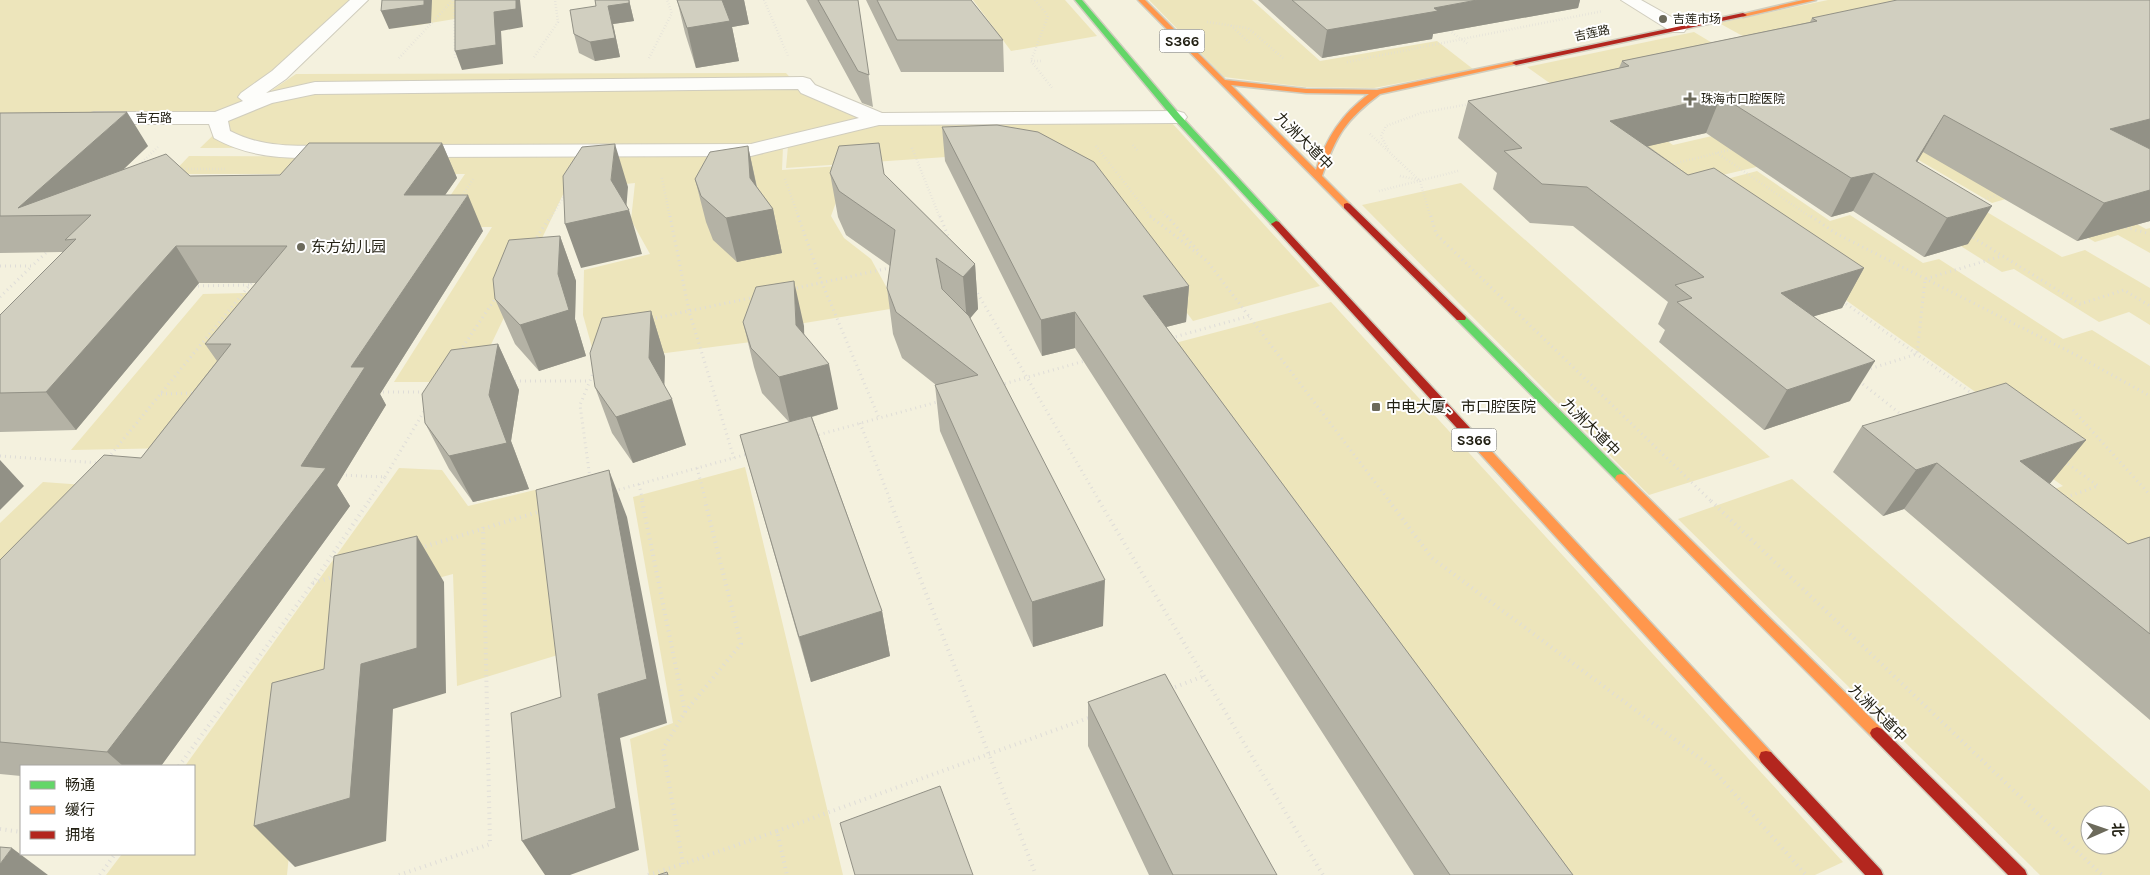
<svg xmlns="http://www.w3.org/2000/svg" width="2150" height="875" viewBox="0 0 2150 875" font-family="Karla,'Noto Sans SC',sans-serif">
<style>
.green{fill:#ede5bb;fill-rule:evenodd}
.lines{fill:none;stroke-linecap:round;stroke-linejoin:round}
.street-casing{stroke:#d0cdbe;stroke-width:2}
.fast-casing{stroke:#d0cdbe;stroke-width:3}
.slow-casing{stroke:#d0cdbe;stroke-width:3}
.jam-casing{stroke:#d0cdbe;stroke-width:3}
.path-far2{stroke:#dfddd8;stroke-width:2.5;stroke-dasharray:0.5 2.5;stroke-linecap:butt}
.path-far1{stroke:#dfddd8;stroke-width:3;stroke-dasharray:1 4;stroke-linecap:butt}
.path{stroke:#dfddd8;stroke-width:4;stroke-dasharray:1 4.5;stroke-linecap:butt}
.street{fill:#fdfdfa;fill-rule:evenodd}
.fast{fill:#63d668;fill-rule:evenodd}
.slow{fill:#ff974d;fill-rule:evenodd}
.jam{fill:#b3261e;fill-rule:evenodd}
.wall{fill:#b4b2a5}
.shaded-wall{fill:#929186}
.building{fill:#d1cfc0;stroke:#929186}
.poi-dot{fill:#6c6a5b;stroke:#fff;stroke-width:2}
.labels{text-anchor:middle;stroke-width:4;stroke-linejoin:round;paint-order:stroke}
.far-poi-label{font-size:12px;fill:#232114;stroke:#fff;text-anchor:start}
.far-street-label{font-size:12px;fill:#232114;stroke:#fff}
.shield{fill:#fff;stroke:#65645a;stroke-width:1}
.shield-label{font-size:14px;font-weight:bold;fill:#232114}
.street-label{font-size:15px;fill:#232114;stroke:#fff}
.poi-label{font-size:15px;fill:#232114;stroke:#fff;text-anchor:start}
</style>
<rect width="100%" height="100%" fill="#f4f1de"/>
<path class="green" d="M0,0H359L279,74L218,117L0,118Z
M416,0H484L485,14L412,26Z
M973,0H1065L1097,36L1011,51Z
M1149,0H1252L1320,61L1437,41L1473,69L1374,88L1305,87L1224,77Z
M1828,0H1919L1759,45L1719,23Z
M1694,32L1729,53L1558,89L1527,67Z
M786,73L803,91L862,119L749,146L200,148L232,117L296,74Z
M1588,87L1673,145L1820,111L1869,140L1652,192Z
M878,123H1172L1320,286L1193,321L1097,193L946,157L786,168L788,146Z
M1881,138L2058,181L2146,229L2150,228V253L2118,235L2095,242L2016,196L1992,203Z
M783,147L782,170L882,163L886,183L842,186L831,216L844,238L871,259L893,299L890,309L762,330L759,341L596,362L583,315L584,270L650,254L631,220L635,183L577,189L601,154Z
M189,156L581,157L473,382H394L492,227H429L465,174H172Z
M1757,171L1830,221L1850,215L1923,263L1939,259L2063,339L2092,330L2150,366V609L1997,510L2063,486L1969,419L1998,408L1689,189Z
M1461,183L1770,457L1649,495L1362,205Z
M1952,191L2062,257L2085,250L2150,288V325L2129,312L2099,322L2014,269L2002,272L1886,199Z
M293,292L175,448L71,450L203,294Z
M1331,302L1843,862L1815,875H1535L1160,347Z
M745,467L843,875H649L630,739L673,723L633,497Z
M399,468L442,470L468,506L547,487L561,654L457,686L453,574L357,600L302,725L287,875H106L122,854H194V766H185Z
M1792,479L2150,791V875H2040L1678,519ZM2090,815H2120V845H2090Z
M43,482L126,488L0,621V523Z"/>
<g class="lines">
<g class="street-casing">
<path id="street" d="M350,0H368L286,79L266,93L315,82L803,77L810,79L815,85L882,113L1177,111L1184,113L1187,117L1184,121L1177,123L879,125L751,156L407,157L400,155L397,151L400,147L407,145L751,144L859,118L801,93L798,89L315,94L272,103L228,121L230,131C264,149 302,146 339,145L346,147L349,151L346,155L339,157C295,159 253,160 214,138L209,124H94L87,122L84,118L87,114L94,112H215L243,101L238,97L241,93L272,71Z
M1621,0H1641L1684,24L1687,28L1684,32H1672Z"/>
</g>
<g class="fast-casing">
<path id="fast" d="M1075,0H1082L1180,115L1279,222V226H1273L1174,119Z
M1461,315L1465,316L1625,475L1627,478L1625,481H1617L1457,320L1456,318Z"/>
</g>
<g class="slow-casing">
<path id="slow" d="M1138,0H1145L1225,80L1306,89L1377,90L1516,61L1520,63L1380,94C1345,120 1336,136 1322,176L1350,204V208H1344ZM1231,85L1306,93L1369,94C1342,114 1326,138 1316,170Z
M1803,0H1816L1743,17L1739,15Z
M1479,441L1483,442L1771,752L1773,757L1771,762L1766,763L1761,762L1475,448L1473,445Z
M1621,474L1625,475L1882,729L1884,733L1882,737L1877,739L1872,737L1617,481L1615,478L1617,475Z"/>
</g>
<g class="jam-casing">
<path id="jam" d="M1743,13L1747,15L1745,16L1516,65L1512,63L1516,61Z
M1347,203L1350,204L1465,316L1466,318L1465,320H1457L1344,208V204Z
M1276,221L1279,222L1483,442L1485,445L1483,448H1475L1273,226L1271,224Z
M1877,727L1882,729L2025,870L2027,875H2008L1872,737L1870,733L1872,729Z
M1766,751L1771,752L1881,870L1883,875H1865L1761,762L1759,757L1761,752Z"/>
</g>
<path class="path-far2" d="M454,0L455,59
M764,0L788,56
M1035,0L1048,16L1031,61L1053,89
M1207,22L1248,28L1284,59
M1231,26L1251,44
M1447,29L1468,44
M534,57L558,22L555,0
M399,58L453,0
M649,58L672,13L667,0
M1031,61H1043
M1347,62L1603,11
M1370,134L1420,181L1431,218
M1133,145L1138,151
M1096,146L1152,218
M912,148L940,218
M1388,149L1381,136L1386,126L1421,113L1469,104
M1717,153L1812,218
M1669,165L1733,149
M138,166L159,146
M179,169H225
M1400,176L1419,180
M662,178L670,218
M785,179L799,218
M1379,191L1458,171
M461,197L473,179
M1979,200L2000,195
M1161,210L1168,218
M550,218L565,195"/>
<path class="path-far1" d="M670,216L689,311L734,458
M798,216L822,283L879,418
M940,216L950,241
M1150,216L1207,261L1390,502
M1167,216L1200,253
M1431,216L1436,234L1712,502
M1811,216L1835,233L2076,355L2150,396
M2121,226L2150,234
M1969,235L2080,304L2124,290L2150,306
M534,241L551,216
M0,266H32L48,251
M193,286L249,285
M792,289L894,267
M975,289L1100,502
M0,297L32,266
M1842,301L1974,395
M651,319L755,297
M1171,338L1249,316
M460,351L497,296
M1866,370L1917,354L1925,279L2002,256
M510,381H590
M1859,381L1903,416
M1000,385L1088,360
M378,392H427
M161,394L194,393
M2073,410L2150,495
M860,423L891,502
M814,436L941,401
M0,456L100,463
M108,458L253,281
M2064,461L2098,486L2064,498
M697,468L706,502
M341,475L385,477L368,502
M385,477L426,408
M590,478L580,405L594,371
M639,484L643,502
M614,491L748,454"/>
<path class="path" d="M642,501L685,712L663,749L683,864L777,831L787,875
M890,501L1036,875
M1099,501L1323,875
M1389,501L1432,558L1709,765L1806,875
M1711,501L2102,875
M420,548L541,511
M313,583L336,576
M1170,689L1204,676
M685,712L741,644L705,501
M179,766L313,583L369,501
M0,829L21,832
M777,831L1091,717
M100,875L115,854
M399,875L490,844L483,527
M648,875L683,864"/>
<use href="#street" class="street"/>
<use href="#fast" class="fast"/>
<use href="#slow" class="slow"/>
<use href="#jam" class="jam"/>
</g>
<path class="wall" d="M595,0H629L634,21L613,24L620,57L595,61L579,53L574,34L596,6Z
M677,0H744L749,24L732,27L739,61L696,68L685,33Z
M806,0H858L873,107L862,103Z
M866,0H971L1003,40L1004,72H901Z
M1258,0H1580L1578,8L1433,34L1432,39L1322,58Z
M2150,0V221L2077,241L1923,152L1917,161L1968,244L1924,257L1853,211L1831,217L1706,133L1648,146L1688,175L1864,268L1842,308L1814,316L1850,401L1764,430L1659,342L1665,330L1658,324L1668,302L1573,226L1530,223L1493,189L1497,173L1458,138L1468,101L1619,68L1622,61L1810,22L1812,18Z
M0,113L148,146L124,169L190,176L280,175L442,143L457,178L445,195L483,231L380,394L386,405L337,485L350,506L161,766H21V776L0,774V560L141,458L217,361L205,344L256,283H199L76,430L0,432V315L63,252L0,253Z
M942,127L1189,286L1186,322L1166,327L1573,875H1414L1075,348L1042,356L945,161Z
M748,146L757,187L773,209L782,253L737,262L713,240L706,222L695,179Z
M830,173L884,174L975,264L978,309L970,318L1103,626L1033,647L940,431L935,385H936L902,358L893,334L887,288L890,266L846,235L838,217Z
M560,236L576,281L575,319L586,356L539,371L515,344L495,299Z
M651,311L665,357L664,386L686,445L633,463L612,433L595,387Z
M743,322L804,326V334L838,409L812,417L882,611L890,656L811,682L740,435L789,422L762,393L754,367Z
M498,344L519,390L511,441L529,489L473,502L449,469L425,423Z
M1862,426L2086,440L2049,484L2128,544L2150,537V720L1904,509L1883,516L1833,472Z
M1088,702L1277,875H1149L1088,746Z"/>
<path class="shaded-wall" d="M424,0H432L431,23L389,29L381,11Z
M516,0H520L523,27L501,31L503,64L462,70L455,51L494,12Z
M629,0L634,21L613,24L620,57L595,61L590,42L608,6Z
M720,0H744L749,24L732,27L739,61L696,68L687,28Z
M1477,0H1580L1578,8L1433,34L1432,39L1322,58L1327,30L1434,8Z
M1721,96L1706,133L1597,158L1610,121Z
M127,112L148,146L75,215L18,208Z
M1944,115L1923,152L1901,189L1916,161Z
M2150,119V149L2110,129Z
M442,143L457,178L420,231L404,195Z
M615,144L628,187L626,211L629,210L642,254L581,268L565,224L611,180Z
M748,146L757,189L773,209L782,253L737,262L726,218L750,178Z
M1874,173L1853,211L1831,217L1851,178Z
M2150,190V221L2077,241L2104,203Z
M468,195L483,231L380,394L386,405L337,485L350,506L161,766H123L107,752L301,466L351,367Z
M1992,206L1968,244L1924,257L1947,218Z
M560,236L576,281L575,319L586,356L539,371L520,325L558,274Z
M176,246L199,283L76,430L46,392Z
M975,264L978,309L967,322L963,277Z
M1864,268L1842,308L1761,332L1781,293Z
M794,281L804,326L805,370L829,364L838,409L790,423L779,377L796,325Z
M1189,286L1186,322L1142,333L1143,296Z
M651,311L665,357L664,402L672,399L686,445L633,463L616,417L649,358Z
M1075,312V348L1042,356L1041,320Z
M498,344L519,390L511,441L529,489L473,502L449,456L489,395Z
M1875,361L1850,401L1764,430L1787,390Z
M2086,440L2048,486L2020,461Z
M0,460L24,486L0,510Z
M1937,463L1904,509L1883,516L1916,470Z
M609,470L627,517L667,723L620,738L639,850L570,875H545L522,841L598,694Z
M417,536L444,582L446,693L393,709L386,841L295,867L254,826L361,664Z
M1105,580L1103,626L1033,647L1032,602Z
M882,611L890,656L811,682L799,637Z
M12,848L48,875H0V864Z"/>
<path class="building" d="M382,0H424V5L381,11Z
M455,0H516V9L494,12L496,45L455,51Z
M595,0H629V3L608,6L615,38L590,42L574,34L570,10L596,6Z
M677,0H722L730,21L687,28Z
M818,0H858L869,75L858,71Z
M877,0H971L1003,40H897Z
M1292,0H1477L1434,8L1438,11L1327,30Z
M1897,0H2150V119L2110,129L2150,149V190L2104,203L1944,115L1916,161L1992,206L1947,218L1874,173L1851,178L1721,96L1610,121L1688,175L1714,168L1864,268L1781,293L1875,361L1787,390L1677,302L1692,298L1675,285L1704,277L1587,187L1542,184L1504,151L1522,148L1468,101L1629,66L1622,61L1817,21L1812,18Z
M127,112L18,208L166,154L190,176L280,175L309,143H442L404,195H468L351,367H365L301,466L326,468L107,752L0,742V560L104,455L141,458L231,344H205L287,246H176L46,392L0,393V315L76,239L65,240L91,215L0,216V113Z
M997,125L1038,132L1094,162L1189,286L1143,296L1573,875H1450L1075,312L1041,320L942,127Z
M879,143L884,174L975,264L963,277L936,258L942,289L969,316L1105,580L1032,602L935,385L978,375L896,312L887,288L895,230L839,191L830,173L839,146Z
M615,144L611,180L629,210L565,224L563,176L582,147Z
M748,146L750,178L773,209L726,218L701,196L695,179L710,152Z
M560,236L558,274L569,310L520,325L495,299L493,279L509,240Z
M794,281L796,325L829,364L779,377L751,348L743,322L756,287Z
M651,311L649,358L672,399L616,417L595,387L590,353L602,318Z
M498,344L489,395L507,443L449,456L425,423L422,394L451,350Z
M2006,383L2086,440L2020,461L2128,544L2150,537V634L1937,463L1916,470L1862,426Z
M811,416L882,611L799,637L740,435Z
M609,470L647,679L598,694L616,808L522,841L511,713L561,697L536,490Z
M417,536V648L361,664L350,798L254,826L272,683L324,669L334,556Z
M1165,674L1277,875H1173L1088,702Z
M940,786L973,875H855L840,823Z
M0,847L12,848L0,864Z
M667,872L668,875H658Z"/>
<g class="poi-dot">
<circle cx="1663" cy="19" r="5"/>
<path d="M1687.5 91.5h5v5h5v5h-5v5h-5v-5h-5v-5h5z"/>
<circle cx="301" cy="247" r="5"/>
<rect x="1371" y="402" width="10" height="10" rx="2.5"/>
</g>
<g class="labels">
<g class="far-poi-label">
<text x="1673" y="23">吉莲市场</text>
<text x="1701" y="103">珠海市口腔医院</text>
</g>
<g class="far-street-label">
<text transform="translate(1592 33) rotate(-12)" y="4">吉莲路</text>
<text x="154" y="122">吉石路</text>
</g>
<g class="shield">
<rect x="1159.5" y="29.5" width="45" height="23" rx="4"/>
<rect x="1451.5" y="428.5" width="45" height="23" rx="4"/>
</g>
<g class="shield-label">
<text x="1182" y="46">S366</text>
<text x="1474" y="445">S366</text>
</g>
<g class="street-label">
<text transform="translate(1304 141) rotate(45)" y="5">九洲大道中</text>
<text transform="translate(1591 427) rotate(45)" y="5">九洲大道中</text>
<text transform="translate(1878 713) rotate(45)" y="5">九洲大道中</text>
</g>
<g class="poi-label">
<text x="311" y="252">东方幼儿园</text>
<text x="1386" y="412">中电大厦、市口腔医院</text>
</g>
</g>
<rect x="20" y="765" width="175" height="90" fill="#ffffff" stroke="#a7a6a1"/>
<rect x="30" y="781" width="25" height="8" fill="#63d668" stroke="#a7a6a1"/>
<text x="65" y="790" font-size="15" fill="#232114">畅通</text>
<rect x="30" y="806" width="25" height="8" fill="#ff974d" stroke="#a7a6a1"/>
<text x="65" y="815" font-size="15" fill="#232114">缓行</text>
<rect x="30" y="831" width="25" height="8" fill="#b3261e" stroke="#a7a6a1"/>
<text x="65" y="840" font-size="15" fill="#232114">拥堵</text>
<g transform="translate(2105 830) rotate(88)"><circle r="24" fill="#ffffff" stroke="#a7a6a1"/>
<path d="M0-4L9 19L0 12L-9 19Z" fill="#6c6a5b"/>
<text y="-8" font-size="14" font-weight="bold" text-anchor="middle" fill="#232114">北</text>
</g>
</svg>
